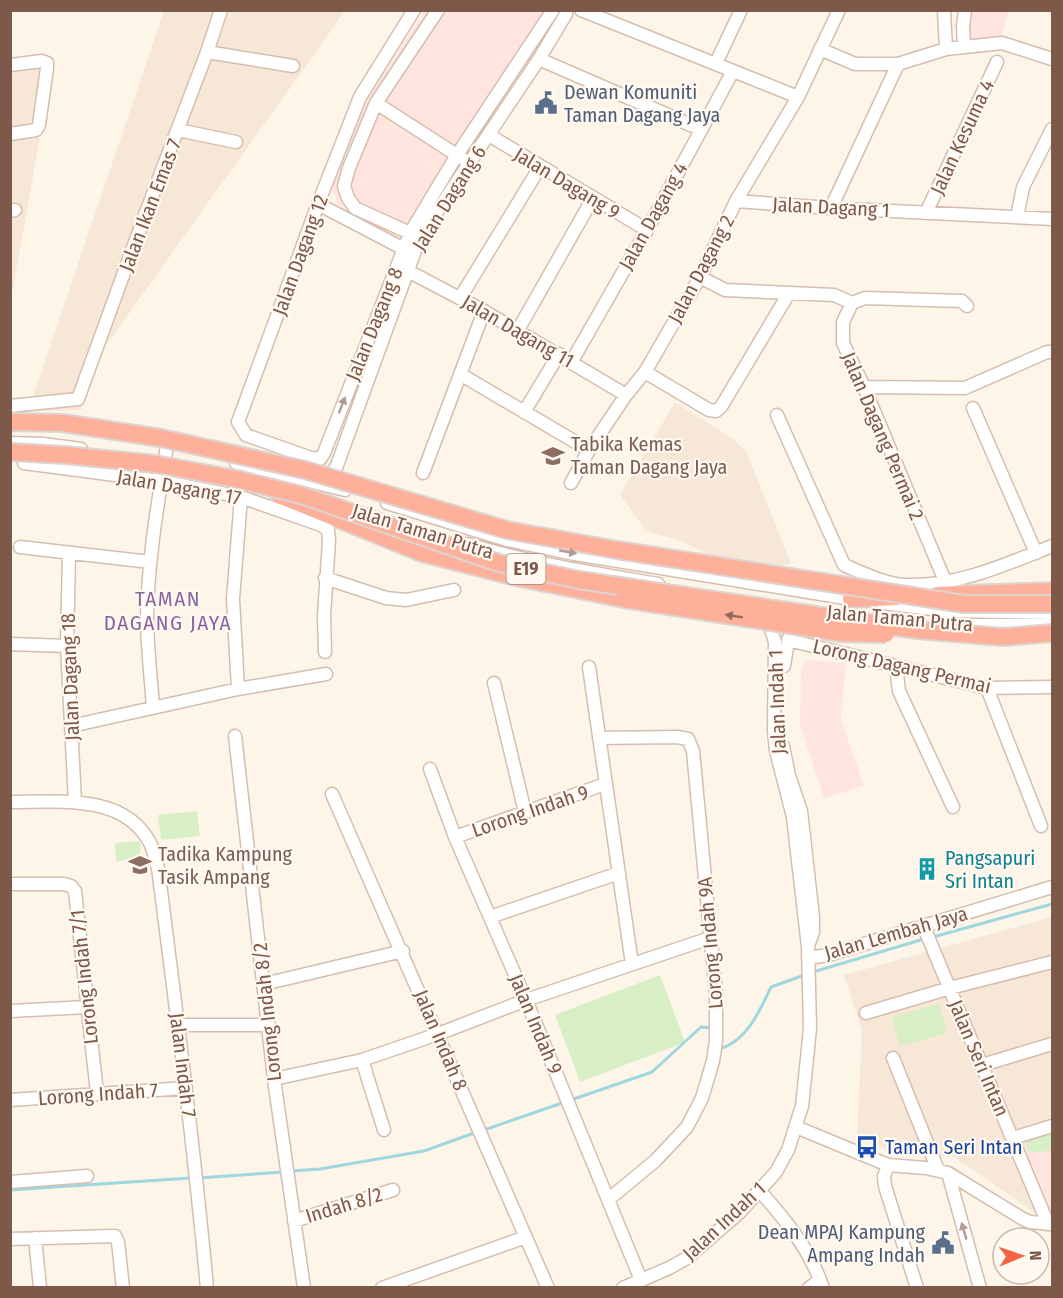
<svg xmlns="http://www.w3.org/2000/svg" width="1063" height="1298" viewBox="0 0 1063 1298" font-family="'Fira Sans Condensed',sans-serif">
<style>
.residential{fill:#f7e7d7}
.commercial{fill:#ffe5dd}
.green{fill:#d8efc5}
.lines{fill:none;stroke-linecap:round;stroke-linejoin:round}
.stream{stroke:#a0d7de;stroke-width:3}
.minor-casing{stroke:#d5beb0;stroke-width:15}
.highway-casing{stroke:#ddd4d0;stroke-width:20}
.minor{stroke:#fff;stroke-width:12}
.highway{stroke:#feb09b;stroke-width:16}
.highway-bridge-casing{stroke:#ddd4d0;stroke-width:20;stroke-linecap:butt}
.highway-bridge{stroke:#feb09b;stroke-width:16}
.oneway{fill:#b19b92}
.oneway2{fill:#976a59}
.labels{text-anchor:middle;stroke-width:4.5;stroke-linejoin:round;paint-order:stroke}
.shield{fill:#fff9f2;stroke:#a4897c;stroke-width:1.5}
.shield-label{font-size:18px;font-weight:bold;fill:#7d5949}
.service-label{font-size:20px;fill:#4e5e75;stroke:#fff9f2;text-anchor:start}
.street-label{font-size:20px;fill:#7d5949;stroke:#fff9f2}
.education-label{font-size:20px;fill:#785e54;stroke:#fff9f2;text-anchor:start}
.culture-label{font-size:20px;fill:#0d838f;stroke:#fff9f2;text-anchor:start}
.transit-label{font-size:20px;fill:#164399;stroke:#fff9f2;text-anchor:start}
.neighbourhood-label{font-size:21px;letter-spacing:1.5px;fill:#8965a0;stroke:#fff9f2}
</style>
<rect width="100%" height="100%" fill="#fef5e9"/>
<path class="residential" d="M164,11H345L105,347L80,410L28,411Z
M53,62L25,222L11,299V67Z
M675,402L733,439L746,451L791,564L761,567L744,565L706,553L678,540L646,531L620,495Z
M1052,917V1211L1034,1212L954,1157L890,1151L857,1138L862,1030L844,975Z"/>
<path class="commercial" d="M425,11H559L454,169L410,243L347,214L337,203L332,185L339,163L370,94Z
M969,11H1009L1000,40L967,43Z
M806,660L846,663L841,719L864,786L824,798L800,725L801,669Z
M1052,1151V1211H1047L1028,1152Z"/>
<path class="green" d="M197,811L200,836L161,840L158,815Z
M140,841L141,859L116,861L115,843Z
M660,975L685,1042L580,1082L555,1015Z
M939,1004L947,1033L900,1046L892,1017Z
M1052,1129V1151L1028,1152L1025,1137Z"/>
<g class="lines">
<path class="stream" d="M933,937L1052,904
M813,972L924,939
M719,1049C746,1042 760,1011 771,987L802,976
M571,1100L652,1072L701,1027L713,1028
M484,1130L565,1102
M291,1171L320,1169L424,1151L477,1132
M198,1178L284,1172
M10,1190L191,1178"/>
<g class="minor-casing">
<path id="minor" d="M414,10L360,97L318,204L238,422L246,435L311,458L320,459L324,453L410,233L457,155L553,10
M581,10L798,97
M944,10L946,49
M964,47L963,26L965,10
M820,49L855,64H898L946,49L1002,43L1052,59
M207,52L293,66
M539,59L700,129
M716,63L741,10
M10,65L42,61L47,63V68L39,125L36,130L10,134
M376,103L463,159
M178,130L236,142
M489,135L647,230
M736,201L831,208L1052,219
M318,204L404,249
M831,208L898,64
M10,211L15,210
M926,213L997,62
M1017,217L1023,187L1052,129
M410,233L355,208L348,198L344,186L349,168L376,103L438,10
M408,271L484,311L626,395
M700,277L725,290L834,295L852,303
M460,298L540,167
M518,330L593,198
M572,361L647,230L733,71
M645,372L709,410L716,411L721,407L789,293
M460,374L589,450
M864,387L965,388L1047,352H1052
M10,406L78,399L145,215L207,52L221,10
M973,408L1036,553
M524,412L559,354
M777,415L844,565C863,573 885,584 905,585C956,587 1007,564 1052,546
M10,443L43,444L81,449
M24,463L161,481L241,497L321,525L328,530L329,541L324,615L325,652
M236,463L345,490
M423,473L484,311
M324,479L336,468L420,237L539,59L566,14V10
M571,483L589,450L626,395L645,372L700,277L736,201L798,97L839,10
M387,503L507,540L575,554L857,600
M467,544C530,563 594,573 658,584
M20,547L150,562
M69,553L67,646L75,802
M325,578L386,598L406,600L454,590
M945,581L864,387L843,343V322L852,303L865,298L962,301L967,306
M883,603L948,611L1052,613
M952,625H1051
M788,640L987,688L1052,687
M10,644L67,646
M784,666L788,640L799,621
M896,666L899,691L953,807
M589,667L632,964
M494,683L525,812
M987,688L1041,826
M238,689L233,599L241,497
M153,708C151,678 147,646 147,616C148,559 158,502 167,446
M71,726L238,689L326,674
M235,736L274,1079L304,1288
M599,738L677,737L688,739L693,751L716,994V1041L713,1061L702,1098L687,1127L655,1161L609,1199
M783,746L789,776L801,811L813,917V932L808,946
M430,769L455,837L526,1000L641,1280
M332,794L548,1288
M10,802C58,802 126,793 151,845C154,852 155,861 158,868C176,1008 194,1147 207,1288
M455,837L605,784
M10,884H64L71,886L75,891L97,1093
M490,917L619,873
M923,925L1048,1224
M808,958L828,955L1052,887
M264,984L403,951
M10,1011L87,1007
M866,1013L950,988L1052,962
M178,1025H269
M893,1058L938,1170
M362,1060L384,1130
M982,1065L1052,1044
M274,1079L362,1060L438,1034L526,1000L710,938
M10,1100L186,1088
M796,1127L888,1165L926,1168L948,1173L1023,1219L1030,1222L1052,1224
M1013,1138L1052,1126
M888,1165L884,1176L885,1186L917,1288
M948,1173L980,1288
M10,1182L87,1176
M760,1191C786,1221 810,1249 823,1288
M294,1221L393,1190
M35,1238L40,1287
M10,1239L115,1236L118,1242L123,1288
M382,1288L526,1237
M623,1288L669,1268L687,1258L740,1212L776,1172L788,1150L802,1106L810,1029L808,947L793,817L776,751L774,730L775,642L767,616
M809,1288L820,1280"/>
</g>
<g class="highway-casing">
<path id="highway" d="M279,495L422,553L516,577L624,599
M937,595L1052,591
M851,599L896,597"/>
</g>
<use href="#minor" class="minor"/>
<use href="#highway" class="highway"/>
<g class="highway-bridge-casing">
<path id="highway-bridge" d="M10,422L63,423L161,438L305,470L507,530L617,550L964,604H1052
M10,452L65,455L155,464L236,479L301,495L499,563L579,580L917,630L1003,637L1052,633
M624,599L841,633L886,634"/>
</g>
<use href="#highway-bridge" class="highway-bridge"/>
</g>
<defs><path id="oneway-solid" d="M-6-.8H1V-3.2L6.5 0L1 3.2V.8H-6Z" transform="scale(1.5)"/></defs>
<g class="oneway">
<use href="#oneway-solid" transform="translate(342 405) rotate(-69)"/>
<use href="#oneway-solid" transform="translate(568 552) rotate(11)"/>
<use href="#oneway-solid" transform="translate(964 1231) rotate(-106)"/>
</g>
<use class="oneway2" href="#oneway-solid" transform="translate(734 616) rotate(-171)"/>
<defs>
<g id="civic-bare" transform="scale(1.8)"><path d="M-.6-6.5H3V-4.5H.6V-3L4-1V1h2V6H-6V1h2V-1L-.6-3ZM-1.2 2.5V6h2.4V2.5Z" fill="#5c6f8a" stroke="#fff9f2" stroke-width="2.5" paint-order="stroke"/></g>
<g id="school-bare" transform="scale(1.8)"><path d="M0-5L7-2L0 1L-7-2ZM-4 1L0 2.5L4 1V4Q0 6-4 4Z" fill="#8d6e63" stroke="#fff9f2" stroke-width="2.5" paint-order="stroke"/></g>
<g id="building-bare" transform="scale(1.8)"><path d="M-4-6H4V6H1V3H-1V6H-4ZM-2.5-4.3h1.7v1.8h-1.7ZM.8-4.3h1.7v1.8H.8ZM-2.5-1h1.7V.8h-1.7ZM.8-1h1.7V.8H.8Z" fill="#0f9aa8" stroke="#fff9f2" stroke-width="2.5" paint-order="stroke"/></g>
<g id="bus-bare" transform="scale(1.8)"><path d="M-5-6H5V4H4V6H2V4H-2V6H-4V4H-5ZM-3.5-4V0h7V-4ZM-3.5 1.2v1.5H-2V1.2ZM2 1.2v1.5H3.5V1.2Z" fill="#1a4fb4" stroke="#fff9f2" stroke-width="2.5" paint-order="stroke"/></g>
</defs>
<g fill-rule="evenodd">
<use href="#civic-bare" x="546" y="103"/>
<use href="#school-bare" x="553" y="456"/>
<use href="#school-bare" x="140" y="865"/>
<use href="#building-bare" x="927" y="869"/>
<use href="#bus-bare" x="867" y="1147"/>
<use href="#civic-bare" x="943" y="1243"/>
</g>
<g class="labels">
<rect class="shield" x="506.5" y="554" width="39" height="30" rx="4.5"/>
<g class="shield-label">
<text x="526" y="575">E19</text>
</g>
<g class="service-label">
<text x="564" y="99">Dewan Komuniti<tspan x="564" dy="23">Taman Dagang Jaya</tspan></text>
<text x="925" y="1239" text-anchor="end">Dean MPAJ Kampung<tspan x="925" dy="23">Ampang Indah</tspan></text>
</g>
<g class="street-label">
<text transform="translate(962 137) rotate(-65)" y="7">Jalan Kesuma 4</text>
<text transform="translate(567 183) rotate(31)" y="7">Jalan Dagang 9</text>
<text transform="translate(449 198) rotate(-58)" y="7">Jalan Dagang 6</text>
<text transform="translate(150 205) rotate(-69)" y="7">Jalan Ikan Emas 7</text>
<text transform="translate(831 207) rotate(3)" y="7">Jalan Dagang 1</text>
<text transform="translate(653 216) rotate(-61)" y="7">Jalan Dagang 4</text>
<text transform="translate(300 255) rotate(-70)" y="7">Jalan Dagang 12</text>
<text transform="translate(701 269) rotate(-62)" y="7">Jalan Dagang 2</text>
<text transform="translate(374 324) rotate(-68)" y="7">Jalan Dagang 8</text>
<text transform="translate(518 331) rotate(30)" y="7">Jalan Dagang 11</text>
<text transform="translate(883 436) rotate(67)" y="7">Jalan Dagang Permai 2</text>
<text transform="translate(179 487) rotate(10)" y="7">Jalan Dagang 17</text>
<text transform="translate(423 531) rotate(17)" y="7">Jalan Taman Putra</text>
<text transform="translate(900 618) rotate(5)" y="7">Jalan Taman Putra</text>
<text transform="translate(902 666) rotate(13)" y="7">Lorong Dagang Permai</text>
<text transform="translate(70 677) rotate(-92)" y="7">Jalan Dagang 18</text>
<text transform="translate(777 702) rotate(-92)" y="7">Jalan Indah 1</text>
<text transform="translate(530 811) rotate(-19)" y="7">Lorong Indah 9</text>
<text transform="translate(896 933) rotate(-16)" y="7">Jalan Lembah Jaya</text>
<text transform="translate(710 943) rotate(-95)" y="7">Lorong Indah 9A</text>
<text transform="translate(84 977) rotate(-96)" y="7">Lorong Indah 7/1</text>
<text transform="translate(267 1012) rotate(-96)" y="7">Lorong Indah 8/2</text>
<text transform="translate(536 1024) rotate(67)" y="7">Jalan Indah 9</text>
<text transform="translate(441 1040) rotate(67)" y="7">Jalan Indah 8</text>
<text transform="translate(979 1058) rotate(67)" y="7">Jalan Seri Intan</text>
<text transform="translate(183 1065) rotate(83)" y="7">Jalan Indah 7</text>
<text transform="translate(98 1094) rotate(-4)" y="7">Lorong Indah 7</text>
<text transform="translate(344 1205) rotate(-17)" y="7">Indah 8/2</text>
<text transform="translate(724 1221) rotate(-43)" y="7">Jalan Indah 1</text>
</g>
<g class="education-label">
<text x="571" y="451">Tabika Kemas<tspan x="571" dy="23">Taman Dagang Jaya</tspan></text>
<text x="158" y="861">Tadika Kampung<tspan x="158" dy="23">Tasik Ampang</tspan></text>
</g>
<g class="culture-label">
<text x="945" y="865">Pangsapuri<tspan x="945" dy="23">Sri Intan</tspan></text>
</g>
<g class="transit-label">
<text x="885" y="1154">Taman Seri Intan</text>
</g>
<g class="neighbourhood-label">
<text x="168" y="606">TAMAN<tspan x="168" dy="24">DAGANG JAYA</tspan></text>
</g>
</g>
<rect width="1063" height="1298" fill="none" stroke="#7d5949" stroke-width="24"/>
<g transform="translate(1021 1256) rotate(88)"><circle r="28" fill="#fff9f2" stroke="#cbb9ae" stroke-width="1.5"/>
<path d="M0-4.5L10 22L0 15L-10 22Z" fill="#f36343"/>
<text y="-9" font-size="16" font-weight="bold" text-anchor="middle" fill="#7d5949">N</text>
</g>
</svg>
